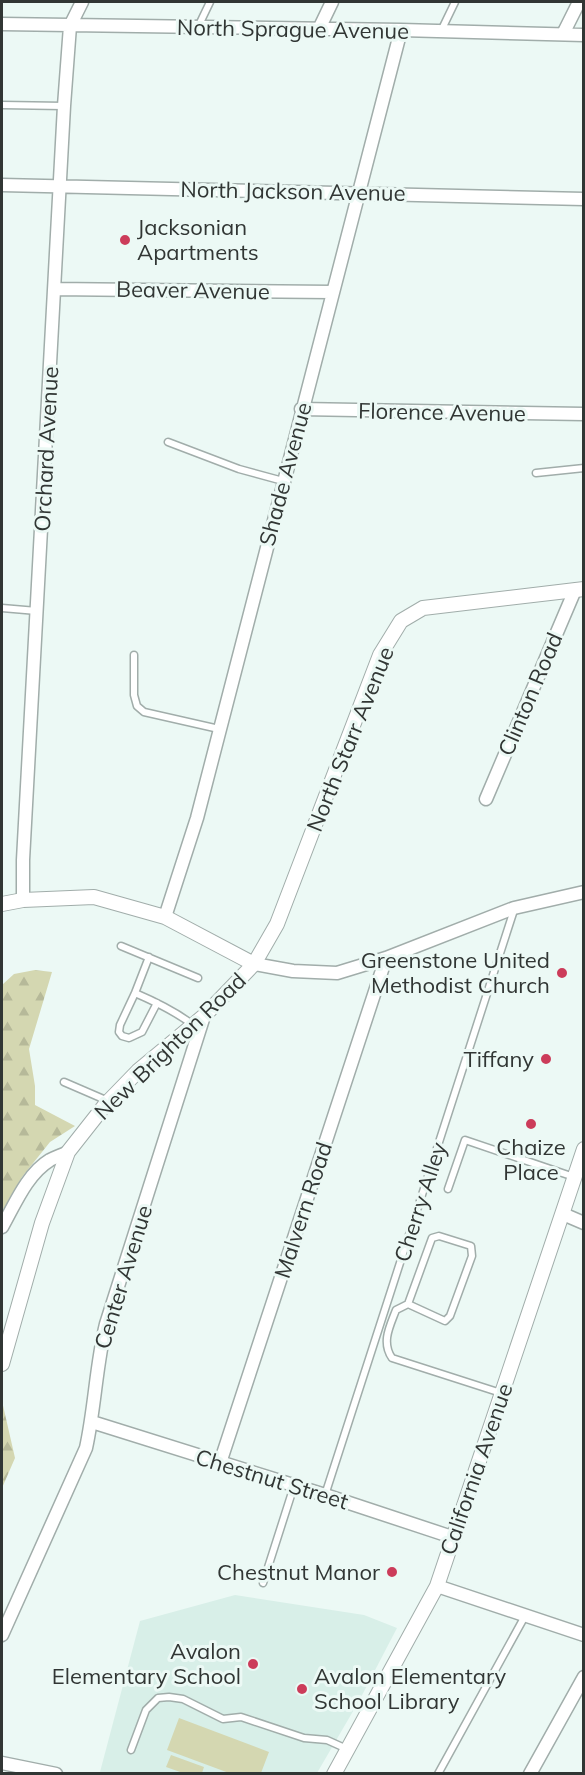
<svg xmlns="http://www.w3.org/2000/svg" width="585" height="1775" viewBox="0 0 585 1775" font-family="Mulish,sans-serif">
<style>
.built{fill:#d8efe8}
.forest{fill:url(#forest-firs)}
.pitch{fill:#d4d7b1}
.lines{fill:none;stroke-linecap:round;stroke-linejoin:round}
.service-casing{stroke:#a1adaa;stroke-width:9}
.minor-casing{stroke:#a1adaa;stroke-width:15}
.tertiary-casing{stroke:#a1adaa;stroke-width:16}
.service{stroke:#fff;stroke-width:6}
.minor{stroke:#fff;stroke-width:12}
.tertiary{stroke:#fff;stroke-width:14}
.poi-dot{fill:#cc3c5a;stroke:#ecf9f5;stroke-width:2}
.labels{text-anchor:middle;stroke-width:6;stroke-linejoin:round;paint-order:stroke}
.street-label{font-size:22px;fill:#313634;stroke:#ecf9f5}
.poi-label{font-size:22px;fill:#313634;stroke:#ecf9f5;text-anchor:end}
</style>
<defs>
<pattern id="forest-firs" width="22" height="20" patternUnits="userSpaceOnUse" patternTransform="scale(1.5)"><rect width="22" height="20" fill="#d4d7b1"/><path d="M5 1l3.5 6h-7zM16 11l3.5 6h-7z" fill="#b6b999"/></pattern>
</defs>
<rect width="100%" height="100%" fill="#ecf9f5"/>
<path class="built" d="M235,1595L364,1615L397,1628L359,1701L317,1773L100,1772L140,1621Z"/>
<path class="forest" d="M35,970L52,972L29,1049L35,1086V1105L75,1126L50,1142L22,1177L2,1211V985L14,974Z
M2,1401L15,1458L2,1488Z"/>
<path class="pitch" d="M179,1718L269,1752L261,1773H229L167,1750Z
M171,1755L204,1767L202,1773H183L166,1767Z"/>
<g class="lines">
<g class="service-casing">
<path id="service" d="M198,27L210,2
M441,31L455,2
M2,105L64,106
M168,442L239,469L283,481
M536,473L584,468
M2,608L37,611
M134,655V695L137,706L144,712L219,729
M121,946L198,978
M135,993L149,957
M157,1003L142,1032L129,1038L122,1036L119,1032L120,1025L135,993C156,1002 175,1011 193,1025
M64,1082L108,1101
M448,1189L465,1140L574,1177
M408,1304L445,1321L450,1316L472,1256L471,1246L439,1236L432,1238L408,1304L396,1310C390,1326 381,1342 392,1358L501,1393
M325,1495L514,910
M263,1583L294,1486
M131,1750L146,1710L158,1698L169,1697L183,1699L223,1719L241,1717L304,1738L327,1740L347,1749
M438,1774L525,1616"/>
</g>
<g class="minor-casing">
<path id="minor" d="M2,24L401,30L584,35
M319,29L332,2
M563,34L579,2
M2,185L584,199
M54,289L332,292
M301,409L584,414
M486,799L575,590
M23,900V860L64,106L70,26L82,2
M165,917L197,818L401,30
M254,964L293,971L337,973L386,958L514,908L584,892
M563,1214L584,1223
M2,1227C15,1204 27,1174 50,1160C56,1157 62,1155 68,1152
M92,1422L325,1495L452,1537
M220,1463L386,958
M437,1586L584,1635
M2,1635L86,1448C95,1407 96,1365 106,1324L204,1016
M2,1763L56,1774
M530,1774L584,1677"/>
</g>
<g class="tertiary-casing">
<path id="tertiary" d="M2,904L23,900L94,897L165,917L254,964
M2,1364L42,1223L68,1152L105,1105L138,1071L204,1016L254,964L277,924L380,655L401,621L423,608L584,589
M334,1774L437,1586L584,1149"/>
</g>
<use href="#service" class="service"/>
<use href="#minor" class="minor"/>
<use href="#tertiary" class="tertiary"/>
</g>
<g class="poi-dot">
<circle cx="125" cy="240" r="6"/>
<circle cx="562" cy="973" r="6"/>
<circle cx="546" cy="1059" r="6"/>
<circle cx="531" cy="1124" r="6"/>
<circle cx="392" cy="1572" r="6"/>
<circle cx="253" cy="1664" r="6"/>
<circle cx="302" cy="1689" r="6"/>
</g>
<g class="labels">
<g class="street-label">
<text transform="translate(293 29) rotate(1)" y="8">North Sprague Avenue</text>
<text transform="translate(293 191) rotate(1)" y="8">North Jackson Avenue</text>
<text transform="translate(193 290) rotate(1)" y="8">Beaver Avenue</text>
<text transform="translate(442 412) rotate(1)" y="8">Florence Avenue</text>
<text transform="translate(46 449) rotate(-87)" y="8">Orchard Avenue</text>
<text transform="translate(285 474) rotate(-75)" y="8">Shade Avenue</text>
<text transform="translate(530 694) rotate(-67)" y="8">Clinton Road</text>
<text transform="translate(350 739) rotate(-68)" y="8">North Starr Avenue</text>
<text transform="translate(170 1046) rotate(-44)" y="8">New Brighton Road</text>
<text transform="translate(420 1202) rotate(-72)" y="8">Cherry Alley</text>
<text transform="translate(303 1210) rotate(-72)" y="8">Malvern Road</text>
<text transform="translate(123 1277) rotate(-73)" y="8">Center Avenue</text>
<text transform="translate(476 1469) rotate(-71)" y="8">California Avenue</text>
<text transform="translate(272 1479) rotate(17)" y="8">Chestnut Street</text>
</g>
<g class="poi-label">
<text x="137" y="235" text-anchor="start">Jacksonian<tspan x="137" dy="25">Apartments</tspan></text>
<text x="550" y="968">Greenstone United<tspan x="550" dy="25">Methodist Church</tspan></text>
<text x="534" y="1067">Tiffany</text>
<text x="531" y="1155" text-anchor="middle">Chaize<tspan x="531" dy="25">Place</tspan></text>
<text x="380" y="1580">Chestnut Manor</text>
<text x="241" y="1659">Avalon<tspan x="241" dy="25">Elementary School</tspan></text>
<text x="314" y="1684" text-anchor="start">Avalon Elementary<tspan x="314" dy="25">School Library</tspan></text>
</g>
</g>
<rect width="585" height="1775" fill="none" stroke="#313634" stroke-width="6"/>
</svg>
